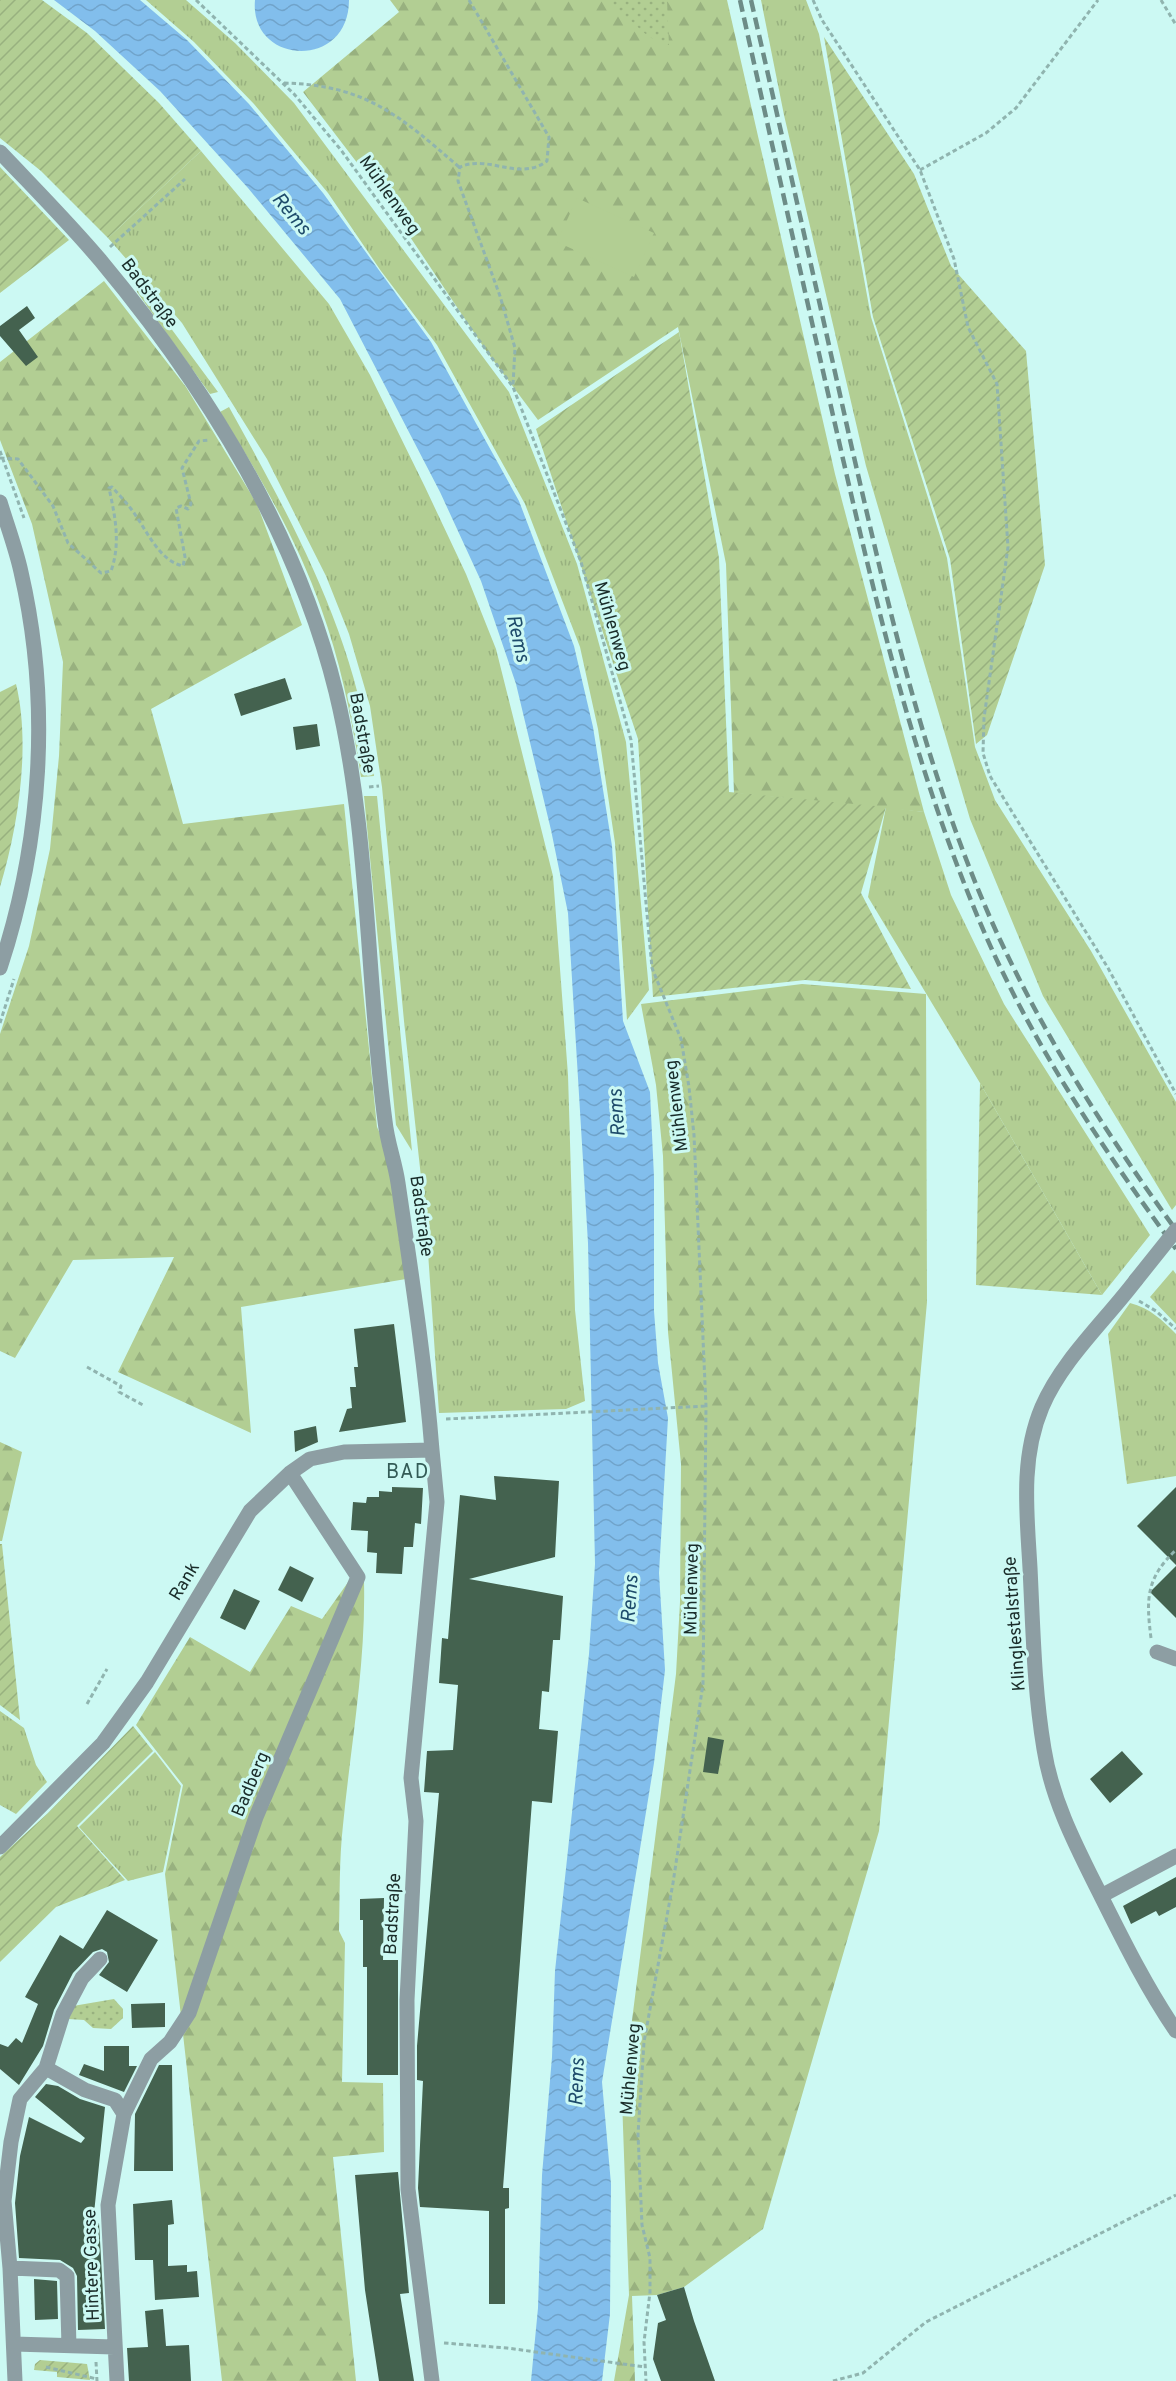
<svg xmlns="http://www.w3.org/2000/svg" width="1176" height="2381" viewBox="0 0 1176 2381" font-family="Overpass,sans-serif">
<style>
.grass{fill:url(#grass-tufts)}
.forest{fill:url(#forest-firs)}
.park{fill:url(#park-dots)}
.garden{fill:url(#garden-furrows)}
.pitch{fill:#b2ce93}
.water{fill:url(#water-waves)}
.building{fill:#44624f}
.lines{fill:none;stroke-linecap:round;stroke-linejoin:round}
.path{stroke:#90b4af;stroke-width:3;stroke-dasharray:4.5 3;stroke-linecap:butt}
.minor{stroke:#8d9ea3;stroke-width:15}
.rail{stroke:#6d8c87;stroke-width:4.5;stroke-dasharray:12 6;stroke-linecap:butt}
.minor-bridge{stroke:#8d9ea3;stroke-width:15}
.labels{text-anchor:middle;stroke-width:6;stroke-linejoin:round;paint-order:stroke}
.street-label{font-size:18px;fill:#1a2c29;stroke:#ccf9f3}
.water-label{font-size:20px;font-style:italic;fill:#1e4b6b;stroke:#ccf9f3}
.neighbourhood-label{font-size:20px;letter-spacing:1.5px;fill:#335b56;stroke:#ccf9f3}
</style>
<defs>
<pattern id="grass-tufts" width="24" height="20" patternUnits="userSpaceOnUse" patternTransform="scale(1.5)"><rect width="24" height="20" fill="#b2ce93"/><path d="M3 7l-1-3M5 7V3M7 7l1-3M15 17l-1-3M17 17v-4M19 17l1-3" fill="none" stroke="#98b17f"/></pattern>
<pattern id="forest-firs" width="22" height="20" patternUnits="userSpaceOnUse" patternTransform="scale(1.5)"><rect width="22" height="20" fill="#b2ce93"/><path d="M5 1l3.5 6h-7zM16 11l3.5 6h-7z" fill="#98b17f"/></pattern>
<pattern id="park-dots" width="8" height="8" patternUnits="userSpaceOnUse" patternTransform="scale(1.5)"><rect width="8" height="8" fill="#b2ce93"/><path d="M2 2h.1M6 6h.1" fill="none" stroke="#98b17f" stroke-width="1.8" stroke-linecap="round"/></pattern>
<pattern id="garden-furrows" width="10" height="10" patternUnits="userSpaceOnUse" patternTransform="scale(1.5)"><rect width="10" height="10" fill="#b2ce93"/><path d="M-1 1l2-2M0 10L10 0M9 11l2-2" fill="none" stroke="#98b17f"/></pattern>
<pattern id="water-waves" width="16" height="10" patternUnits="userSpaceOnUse" patternTransform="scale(1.5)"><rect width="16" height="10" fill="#82beec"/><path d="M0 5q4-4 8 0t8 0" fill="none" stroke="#70a3ca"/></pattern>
</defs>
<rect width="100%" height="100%" fill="#ccf9f3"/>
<path class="grass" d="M146,0H186L235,43L294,103L509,392L577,564L626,742L649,990L627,1020L615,843L598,729L580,647L525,504L437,345L381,271L328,193L254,104L194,42Z
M761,0H806L819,34L871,317L947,558L975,747L995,800L1091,951L1176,1102V1205L1172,1210L1043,996L970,819L866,466L784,115Z
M201,151L329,304L370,375L425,487L466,574L496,649L553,876L568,1075L575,1310L585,1401L566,1409L439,1413L426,1223L404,1021L382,787L370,706L349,634L326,576L267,459L182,323L108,238Z
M136,281L218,392L210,394L137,292Z
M229,407C297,530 355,634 374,776L361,777C352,720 341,663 321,608C297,539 258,473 220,412Z
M364,796H377L412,1151L396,1125Z
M886,807L924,812L951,895L1004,1004L1150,1235L1102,1295L980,1083L868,897Z
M1173,1270L1176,1274V1324L1150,1297Z
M1130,1303C1150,1308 1162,1320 1176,1334V1476L1127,1484L1108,1334Z
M0,1711L24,1728L36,1765L47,1782L16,1814L0,1805Z
M155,1752L181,1786L163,1872L128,1881L79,1827Z"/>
<path class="forest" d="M390,0H727L835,474L924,812L734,793L726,564L678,327L538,420L487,352L384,198L303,92L399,12Z
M104,281L186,387L257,504L302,625L151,709L183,824L344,804L377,1127L399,1176L406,1279L241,1307L251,1433L118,1372L174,1257L73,1260L15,1358L0,1351V1034L29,946L50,849L59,756L63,662L32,524L0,440V362Z
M802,984L926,994L927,1302L879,1831L763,2229L684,2287L657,2295L632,2296L635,2381H614L629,2295L622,2099L676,1674L680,1602L681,1464L668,1332L663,1156L656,1085L641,1004Z
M0,1442L22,1452L2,1541H0Z
M351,1578L364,1581C366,1664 351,1743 343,1825C339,1860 340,1896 339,1931L345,1943L342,2082L383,2083L384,2152L333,2157L356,2381H222L165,1874L183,1785L136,1725L190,1637L250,1672L291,1606L322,1619Z"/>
<path class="park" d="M607,0H667L669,45L649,37Z
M114,1999L123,2009V2018L111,2029L93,2028L84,2020L68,2019L73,2006Z"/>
<path class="garden" d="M0,0H42L87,33L159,103L201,151L108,238L41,171L0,138Z
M824,37L914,174L951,266L1026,351L1045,565L987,735L976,744L950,559L873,317Z
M0,167L69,240L0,293Z
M679,332L719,558L729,792L886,807L861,893L911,989L805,980L653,997L638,739L536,429Z
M16,684C31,745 18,828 0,887V692Z
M980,1083L1102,1295L976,1285Z
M0,1544H2L20,1720L0,1705Z
M133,1726L153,1751L77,1826L125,1880L56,1907L0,1962V1857L48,1813Z
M40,2360L87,2364L90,2380L57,2377V2372L34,2370L35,2364Z"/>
<path class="pitch" d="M577,198L654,233L634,277L557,242Z"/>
<path class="water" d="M54,0H140L187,40L249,104L323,193L431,342L519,501L574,646L593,727L612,846L623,1021L650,1092L654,1177V1311L658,1363L668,1418L659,1573L665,1670L654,1763L602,2082L611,2184L610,2314L602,2381H531L538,2308L542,2175L552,2057L555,1971L589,1654L595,1564L588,1243L568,913L551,830L516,684L481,581L440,492L340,299L248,188L160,91L95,31Z
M255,0H349C349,71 249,65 255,0Z"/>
<path class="building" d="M27,306L35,318L19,330L38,357L26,366L0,336V326Z
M285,678L292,699L241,716L234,694Z
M317,724L320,746L296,750L293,727Z
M394,1324L406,1422L339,1432L347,1409L352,1408L350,1387H356L354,1367H358L354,1329Z
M316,1426L318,1442L295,1452L294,1431Z
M494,1476L559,1481L555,1557L469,1579L563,1596L560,1640H553L549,1692L542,1691L539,1729L558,1731L552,1803L532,1801L503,2188H509V2208L505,2209V2304H489V2211L420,2207L418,2188L423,2081L417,2080V2046L439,1793L424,1792L427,1751L453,1750L458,1685L439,1683L442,1638L448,1639L460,1495L496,1500Z
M392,1487L423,1488L421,1524L415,1523L413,1547H404L402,1574L376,1573L377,1553L367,1552L368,1531L351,1530L353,1502L366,1503L367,1497H379V1491L392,1492Z
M1176,1487V1565L1137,1526Z
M290,1566L314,1578L302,1602L278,1590Z
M1176,1566V1618L1150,1592Z
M234,1589L260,1601L245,1630L220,1618Z
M708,1737L724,1740L718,1774L703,1772Z
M1122,1751L1143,1774L1110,1803L1090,1779Z
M1176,1877V1907L1159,1916L1156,1911L1131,1924L1123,1906Z
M384,1898L383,1960H398V2075H367V1967H363V1920H360V1899Z
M107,1910L158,1940L127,1992L99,1975L109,1962L107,1952L102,1949L93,1952L73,1973L54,2010L43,2046L19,2085L0,2069V2044L8,2047L16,2038L22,2043L38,2004L25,1997L60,1935L83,1949Z
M165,2003V2027L132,2028L131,2004Z
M104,2046H129V2066H137L124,2092L79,2075L84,2064L104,2071Z
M159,2065H172L173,2171H134L135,2114Z
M46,2084L58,2086L80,2099L105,2107L93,2223H99L105,2329L78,2330L77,2276L73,2268L60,2260L19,2258L15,2203L20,2156L29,2117L81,2143L85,2138L35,2097Z
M398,2172L409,2293L400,2294L414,2381H379L365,2290L355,2175Z
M172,2200L174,2224L168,2225V2266L187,2265V2272L197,2271L199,2297L155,2300L153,2260H135L133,2204Z
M34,2279L57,2281L58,2319L35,2320Z
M684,2287L694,2321L715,2381H661L653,2359L658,2323L666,2320L657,2295Z
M163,2309L166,2346L189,2345L191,2381H129L127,2348L148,2347L145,2311Z"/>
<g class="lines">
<path class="path" d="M196,0L294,94L341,150L513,387L581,562L631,740L652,968L681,1039L689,1087L694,1135L706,1406L703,1684L673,1883L644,2042L638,2134L642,2225L650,2258V2292L644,2342L646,2381
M469,0L549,137L547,161C519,182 488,154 460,167L458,181L500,296L515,348L513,385
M813,0L822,20L920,170L954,259L968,327L997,384L1008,547L984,718L983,753L990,776L1108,968L1176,1094
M1161,0L1176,25
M284,83C366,85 400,116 459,167
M920,170L986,133L1016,108L1098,0
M110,247L185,179
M0,451L24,518
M0,458L18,459L53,506L68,543L101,573L111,571C121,543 115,516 109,488L112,487C120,496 129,505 136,516C148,533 160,561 183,566L185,557L176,508L181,506L188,509L191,504L182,468L199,441L209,440
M369,787L379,786
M0,1023L14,979
M1139,1301L1156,1311L1176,1329
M87,1367L121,1386L119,1392L143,1405
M446,1419L706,1406
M1151,1638C1146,1599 1146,1578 1176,1550
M87,1704L107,1669
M444,2343L507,2348L645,2367
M96,2362L97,2381
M46,2367L97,2379
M833,2381L863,2373L926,2322L1176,2195"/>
<path class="minor" d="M0,152C34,188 69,223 101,261C205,386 297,533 336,692C370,832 366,979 385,1121C387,1142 395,1162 398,1183C411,1272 425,1361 432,1450L344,1452L310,1459L290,1473L250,1511L147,1682L103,1743L0,1847
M0,502C7,525 16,549 21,572C51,702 42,841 0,968
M1136,1280C1105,1321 1062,1360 1042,1407C1020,1459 1027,1514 1030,1568C1033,1628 1034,1690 1044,1749C1052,1800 1076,1846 1099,1892C1123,1940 1146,1987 1176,2031
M1157,1652L1176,1659
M1101,1896L1176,1856
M46,2068L85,2090L115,2100L124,2114
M10,2268L59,2270L67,2276L69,2346
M14,2344L114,2347
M15,2381L10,2268L4,2201L11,2142L20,2099L46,2068L63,2014L82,1978L100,1959
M117,2381L108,2205L124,2114L151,2059L170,2042L189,2013L256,1817L358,1577L290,1473
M432,2381L408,2189L407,2000L416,1821L411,1778L437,1502L432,1450"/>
<path class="rail" d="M740,0C773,149 806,297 840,446C878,612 917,777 985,934C1035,1048 1103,1149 1176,1249
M751,0C785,148 818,296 851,444C889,609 926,776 996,931C1045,1038 1107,1135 1176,1230"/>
<path class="minor-bridge" d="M1136,1280L1176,1230"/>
</g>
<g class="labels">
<g class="street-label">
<text transform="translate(390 195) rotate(55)" y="6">Mühlenweg</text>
<text transform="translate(150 293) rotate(53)" y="6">Badstraße</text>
<text transform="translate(613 626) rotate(74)" y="6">Mühlenweg</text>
<text transform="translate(363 733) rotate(80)" y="6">Badstraße</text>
<text transform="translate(676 1106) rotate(-97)" y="6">Mühlenweg</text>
<text transform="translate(422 1216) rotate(82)" y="6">Badstraße</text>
<text transform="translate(184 1581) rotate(-59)" y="6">Rank</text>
<text transform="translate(691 1589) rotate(-89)" y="6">Mühlenweg</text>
<text transform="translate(1014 1624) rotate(-94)" y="6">Klinglestalstraße</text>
<text transform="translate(250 1784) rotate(-67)" y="6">Badberg</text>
<text transform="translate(392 1914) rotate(-87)" y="6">Badstraße</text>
<text transform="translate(630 2069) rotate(-85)" y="6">Mühlenweg</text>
<text transform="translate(91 2265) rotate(-92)" y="6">Hintere Gasse</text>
</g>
<g class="water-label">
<text transform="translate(292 213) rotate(50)" y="7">Rems</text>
<text transform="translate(519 638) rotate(77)" y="7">Rems</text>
<text transform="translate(616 1113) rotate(-94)" y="7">Rems</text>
<text transform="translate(629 1599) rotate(-86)" y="7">Rems</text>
<text transform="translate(576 2082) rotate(-88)" y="7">Rems</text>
</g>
<g class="neighbourhood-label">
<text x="408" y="1478">BAD</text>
</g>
</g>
</svg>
